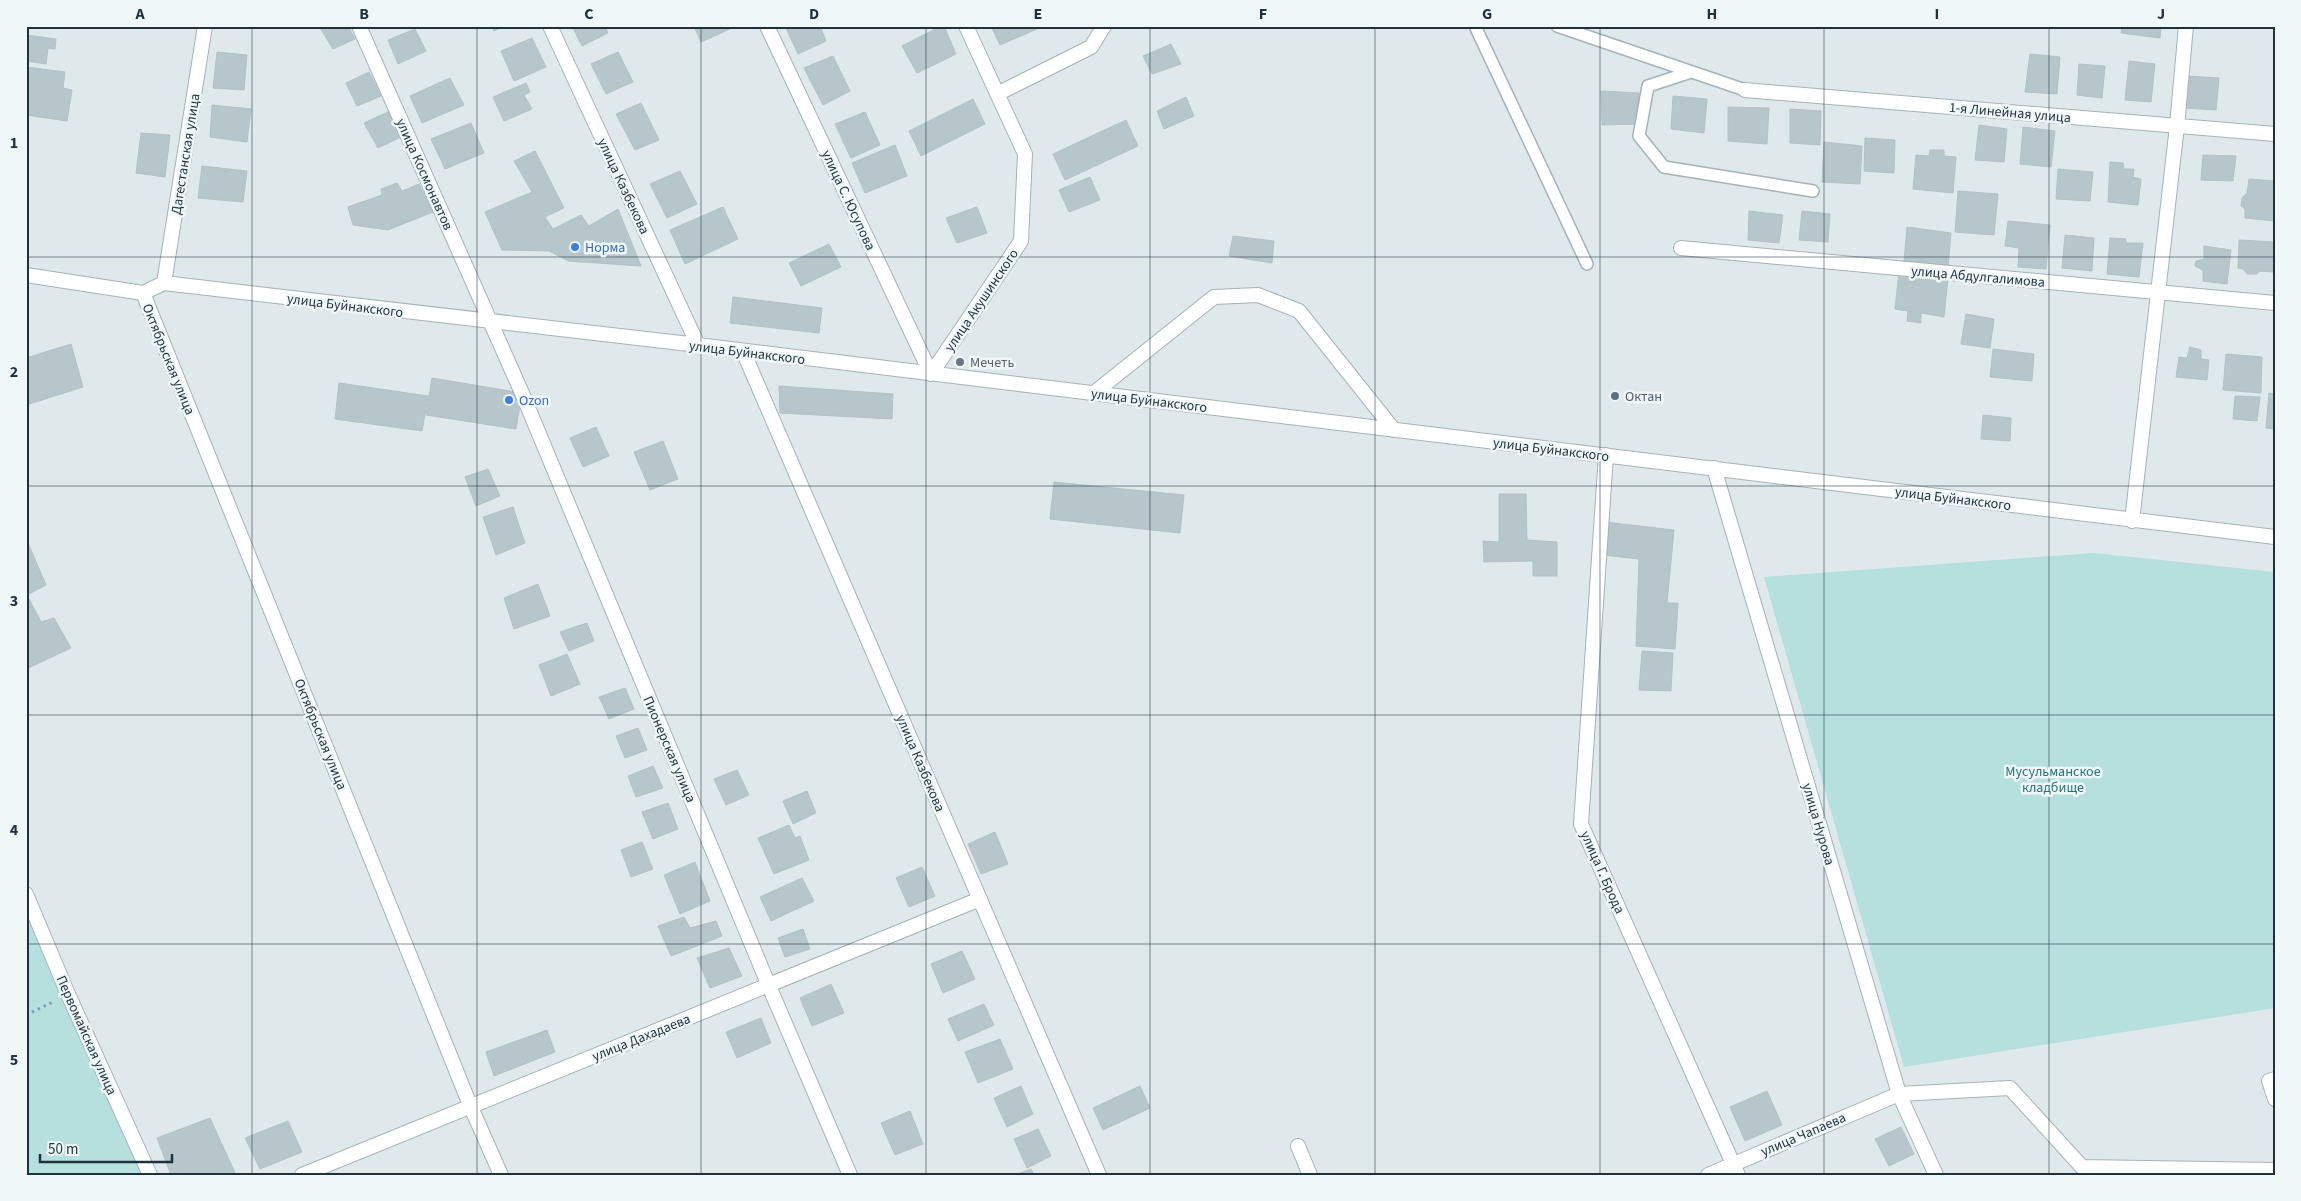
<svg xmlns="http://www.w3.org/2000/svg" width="2301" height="1201" viewBox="0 0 2301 1201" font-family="'Source Sans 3',sans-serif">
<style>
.green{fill:#b5e0dd}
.building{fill:#b7c6ca;stroke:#b1c1c6}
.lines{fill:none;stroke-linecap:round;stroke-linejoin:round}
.service-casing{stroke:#a5b2b8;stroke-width:14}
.minor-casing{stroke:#a5b2b8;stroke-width:16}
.path{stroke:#7ca0b3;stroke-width:3;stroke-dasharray:2.5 4;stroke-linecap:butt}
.service{stroke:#fff;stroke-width:11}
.minor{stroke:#fff;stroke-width:14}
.grid{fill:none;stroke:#1e313e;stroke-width:1;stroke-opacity:0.55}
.shop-dot{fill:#3f7fe0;stroke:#f0f7f8;stroke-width:2}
.worship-dot{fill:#6b7280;stroke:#f0f7f8;stroke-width:2}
.service-dot{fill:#5c6f8a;stroke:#f0f7f8;stroke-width:2}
.labels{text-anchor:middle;stroke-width:5;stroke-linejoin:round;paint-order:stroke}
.street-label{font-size:14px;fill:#1e313e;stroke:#f0f7f8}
.shop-label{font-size:14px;fill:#366cbe;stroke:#f0f7f8;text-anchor:start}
.worship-label{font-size:14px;fill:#5b616d;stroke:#f0f7f8;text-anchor:start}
.service-label{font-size:14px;fill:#4e5e75;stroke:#f0f7f8;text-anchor:start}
.park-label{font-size:14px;fill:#247579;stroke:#f0f7f8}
.neatline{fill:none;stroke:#1e313e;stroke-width:2}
.grid-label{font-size:16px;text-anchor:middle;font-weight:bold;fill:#1e313e}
</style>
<rect width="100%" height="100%" fill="#dfe9ec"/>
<path class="green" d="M2094,553L2275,572V1008L1904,1067L1764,577Z
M26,886L151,1175H26Z"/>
<path class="building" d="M319,26H348L355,39L333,49Z
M492,26H503L494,31Z
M572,26H605L608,33L582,46Z
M694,26H728L730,29L701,42Z
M785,26H820L826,41L798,54Z
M941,26H944L956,54L917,73L902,46Z
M991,26H1036L1037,29L1000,45Z
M2122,26H2161L2160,38L2121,33Z
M415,29L426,51L398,64L388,40Z
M26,35L56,39L55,49L48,48L46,64L26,61Z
M532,38L546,67L514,81L501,51Z
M1171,44L1181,64L1152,74L1143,56Z
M217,52L247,55L244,90L213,88Z
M618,52L633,82L606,94L591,64Z
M2030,54L2060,57L2057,94L2025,92Z
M833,56L850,91L823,105L804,68Z
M2129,61L2155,64L2151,102L2125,100Z
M2079,64L2105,66L2102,98L2077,95Z
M26,67L65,72L63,88L72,90L67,121L26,115Z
M369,72L381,96L357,106L346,83Z
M2188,76L2219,78L2216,110L2185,108Z
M450,78L464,105L422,123L410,96Z
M526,83L530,92L524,95L532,109L504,121L493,97Z
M1601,91L1639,93L1638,124L1602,125Z
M1673,96L1707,99L1704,133L1671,129Z
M1186,97L1194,116L1164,129L1157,111Z
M973,99L985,124L921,156L909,131Z
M641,103L659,140L635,150L616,114Z
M212,105L251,109L247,142L210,137Z
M1728,107L1769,108L1767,144L1728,141Z
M1790,109L1821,111L1820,145L1790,143Z
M390,111L403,136L378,148L364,123Z
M865,112L880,145L851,158L835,124Z
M1126,120L1138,146L1065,180L1053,154Z
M471,123L484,153L445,169L431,139Z
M1979,125L2007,129L2004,162L1975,160Z
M2023,127L2055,131L2051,167L2020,164Z
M141,133L170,135L165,177L136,173Z
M1865,138L1895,140L1894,173L1864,171Z
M1824,142L1862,146L1860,184L1822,182Z
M895,145L907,176L865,193L852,163Z
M1930,150H1944V156L1956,157L1953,193L1913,189L1916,155L1929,156Z
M535,151L564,208L545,217L553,229L581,215L589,226L618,209L641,266L568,261L549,251L502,250L485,212L532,192L514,161Z
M2203,155L2236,156L2233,181L2201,180Z
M2110,162L2123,163L2124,169H2134L2133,177L2141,179L2138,205L2108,202Z
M202,166L247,171L243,202L198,198Z
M2058,169L2093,172L2090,201L2056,199Z
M680,171L697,204L667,218L650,184Z
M1090,177L1100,200L1069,212L1059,190Z
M2249,179L2275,181V221L2245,218V209L2241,206L2242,198L2247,193Z
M397,183L402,191L419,184L433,212L388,230L353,225L348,207L382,195L381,189Z
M1958,191L1998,194L1994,235L1955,232Z
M723,207L738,239L685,264L670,230Z
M977,207L987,233L957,243L946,218Z
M1749,211L1783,215L1779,243L1748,240Z
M1802,211L1830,214L1828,242L1799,240Z
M2008,221L2050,225L2046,269L2018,267L2019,248L2005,246Z
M1907,227L1951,233L1948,268L1904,261Z
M2065,235L2094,238L2092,271L2062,268Z
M1233,236L1274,241L1272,263L1229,256Z
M2110,238L2126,239V243H2143L2139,277L2107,274Z
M2239,240L2275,242L2273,272L2260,271L2257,274H2247L2243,269L2238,268Z
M829,244L841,267L801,286L789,263Z
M2204,246L2231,250L2227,284L2203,281V270L2195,266L2196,261L2204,259Z
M1899,272L1948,279L1944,317L1921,313V323L1907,321L1908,311L1895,309Z
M733,297L822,308L819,333L730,323Z
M1966,314L1994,319L1990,348L1961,344Z
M71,344L83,387L26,405V358Z
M2190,347L2201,350V359L2209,360L2207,380L2176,377L2179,357L2187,358Z
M1993,349L2034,354L2032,381L1990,377Z
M2226,354L2262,357L2261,393L2223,390Z
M432,378L522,393L516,429L426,415Z
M339,383L428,396L422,431L335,419Z
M779,386L893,394L892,419L780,413Z
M2269,393L2275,394V429L2266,428Z
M2235,396L2260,397L2257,421L2233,419Z
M1983,415L2011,418L2010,441L1981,439Z
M596,427L609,456L583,467L570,438Z
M663,441L678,479L650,490L634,452Z
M488,469L500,496L476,506L465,477Z
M1054,482L1184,495L1180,533L1050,519Z
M1499,494H1526L1527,540L1557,542V576H1533V561L1484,562L1483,541L1499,542Z
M513,507L525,543L496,555L483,517Z
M1605,522L1674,530L1667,603H1678L1675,649L1636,646L1639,559L1603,555Z
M28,543L46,585L27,595L41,622L54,618L71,648L26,669V544Z
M538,584L550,616L514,629L504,598Z
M587,623L594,641L569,651L560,632Z
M1642,651L1673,653L1671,691L1639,690Z
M567,654L580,684L551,696L539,665Z
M625,688L634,709L609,719L599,697Z
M638,728L647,750L625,758L616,736Z
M653,766L663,788L636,797L628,776Z
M737,770L749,795L726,805L714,779Z
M807,791L816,813L793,824L783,801Z
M668,803L678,829L653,839L642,812Z
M789,825L795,838L800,836L809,860L774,874L758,838Z
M995,832L1008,864L981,874L968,844Z
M642,842L653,869L631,877L621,850Z
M695,862L710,901L680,914L664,875Z
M922,867L935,896L909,907L896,878Z
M802,878L814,901L771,921L760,897Z
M684,917L690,928L716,921L722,936L671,956L658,926Z
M803,929L810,949L785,957L778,938Z
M729,948L742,976L710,988L697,958Z
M962,951L975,979L943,993L931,964Z
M831,984L844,1013L812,1026L800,998Z
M984,1004L994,1025L958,1041L948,1019Z
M761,1018L771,1043L737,1058L726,1032Z
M547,1030L555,1052L494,1076L486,1052Z
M1000,1039L1013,1069L978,1083L965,1052Z
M1021,1086L1033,1114L1007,1127L994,1098Z
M1140,1086L1150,1108L1103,1130L1093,1108Z
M1767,1091L1782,1125L1745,1141L1730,1107Z
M910,1111L923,1144L895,1155L881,1123Z
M210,1118L236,1175H171L157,1138Z
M288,1121L302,1152L260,1169L245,1138Z
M1901,1127L1914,1154L1889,1166L1875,1139Z
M1038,1129L1051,1156L1027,1168L1014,1139Z
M1031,1169L1034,1175H1021L1020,1173Z"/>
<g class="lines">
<g class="service-casing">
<path id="service" d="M1475,26L1587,264
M1557,26L1745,90
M1691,72L1648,86L1639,136L1664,167L1813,191"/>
</g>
<g class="minor-casing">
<path id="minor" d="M359,26L522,393L769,986L850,1175
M550,26L698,345
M767,26L931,374
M1745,90L2275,134
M997,94L1091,47L1104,26
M1681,248L2275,303
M26,275L143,293L164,283L698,345L2275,537
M164,283L205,26
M143,293L470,1105L501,1175
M743,351L1099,1175
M931,374L1021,241L1025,154L966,26
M1094,393L1214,297L1258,295L1299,311L1394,430
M1606,455L1581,824L1738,1175
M1714,468L1899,1094L1936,1175
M2132,521L2177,126L2186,26
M26,894L68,994L150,1175
M2275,1079L2269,1081L2275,1099
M1298,1146L1310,1175
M302,1175L980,899
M1708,1175L1899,1094L2010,1088L2082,1167L2275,1170"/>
</g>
<path class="path" d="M26,1015L55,1001"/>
<use href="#service" class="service"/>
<use href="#minor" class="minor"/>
</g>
<path class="grid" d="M252,26V1175M477,26V1175M701,26V1175M926,26V1175M1150,26V1175M1375,26V1175M1600,26V1175M1824,26V1175M2049,26V1175M26,257H2275M26,486H2275M26,715H2275M26,944H2275"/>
<g class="shop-dot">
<circle cx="575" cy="247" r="5"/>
<circle cx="509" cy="400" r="5"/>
</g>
<circle class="worship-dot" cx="960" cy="362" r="5"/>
<circle class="service-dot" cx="1615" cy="396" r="5"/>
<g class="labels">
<g class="street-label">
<text transform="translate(2010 112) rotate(5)" y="5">1-я Линейная улица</text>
<text transform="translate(185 154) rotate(-81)" y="5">Дагестанская улица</text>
<text transform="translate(425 174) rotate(66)" y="5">улица Космонавтов</text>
<text transform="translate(624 186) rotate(65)" y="5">улица Казбекова</text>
<text transform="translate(849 200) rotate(65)" y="5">улица С. Юсупова</text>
<text transform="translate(1978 276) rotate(5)" y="5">улица Абдулгалимова</text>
<text transform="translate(981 300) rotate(-56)" y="5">улица Акушинского</text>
<text transform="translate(345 305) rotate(7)" y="5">улица Буйнакского</text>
<text transform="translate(747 352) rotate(7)" y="5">улица Буйнакского</text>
<text transform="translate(169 359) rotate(68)" y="5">Октябрьская улица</text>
<text transform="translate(1149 400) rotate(7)" y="5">улица Буйнакского</text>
<text transform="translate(1551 449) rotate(7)" y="5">улица Буйнакского</text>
<text transform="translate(1953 498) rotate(7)" y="5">улица Буйнакского</text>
<text transform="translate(321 734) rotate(68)" y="5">Октябрьская улица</text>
<text transform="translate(670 749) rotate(67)" y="5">Пионерская улица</text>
<text transform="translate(921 763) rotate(67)" y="5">улица Казбекова</text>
<text transform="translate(1819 824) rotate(74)" y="5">улица Нурова</text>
<text transform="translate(1603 872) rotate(66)" y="5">улица Г. Брода</text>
<text transform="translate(87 1035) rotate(66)" y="5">Первомайская улица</text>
<text transform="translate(641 1037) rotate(-22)" y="5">улица Дахадаева</text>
<text transform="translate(1803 1134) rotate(-23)" y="5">улица Чапаева</text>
</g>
<g class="shop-label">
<text x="585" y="252">Норма</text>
<text x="519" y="405">Ozon</text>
</g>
<g class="worship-label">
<text x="970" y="367">Мечеть</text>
</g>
<g class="service-label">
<text x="1625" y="401">Октан</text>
</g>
<g class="park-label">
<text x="2053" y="776">Мусульманское<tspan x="2053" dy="16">кладбище</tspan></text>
</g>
</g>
<rect width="2301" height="1201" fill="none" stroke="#f0f7f8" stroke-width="55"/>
<path d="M40 1154v8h132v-8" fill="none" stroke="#1e313e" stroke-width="2.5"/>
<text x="48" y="1154" font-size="15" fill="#1e313e" stroke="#f0f7f8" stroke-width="4" paint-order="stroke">50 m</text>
<rect x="28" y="28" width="2246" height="1146" class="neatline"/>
<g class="grid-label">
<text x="140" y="19">A</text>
<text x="364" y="19">B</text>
<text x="589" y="19">C</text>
<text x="814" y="19">D</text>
<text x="1038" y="19">E</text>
<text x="1263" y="19">F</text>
<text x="1487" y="19">G</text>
<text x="1712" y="19">H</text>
<text x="1937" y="19">I</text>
<text x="2161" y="19">J</text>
<text x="14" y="148">1</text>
<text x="14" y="377">2</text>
<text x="14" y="606">3</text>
<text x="14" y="835">4</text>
<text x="14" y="1065">5</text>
</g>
</svg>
